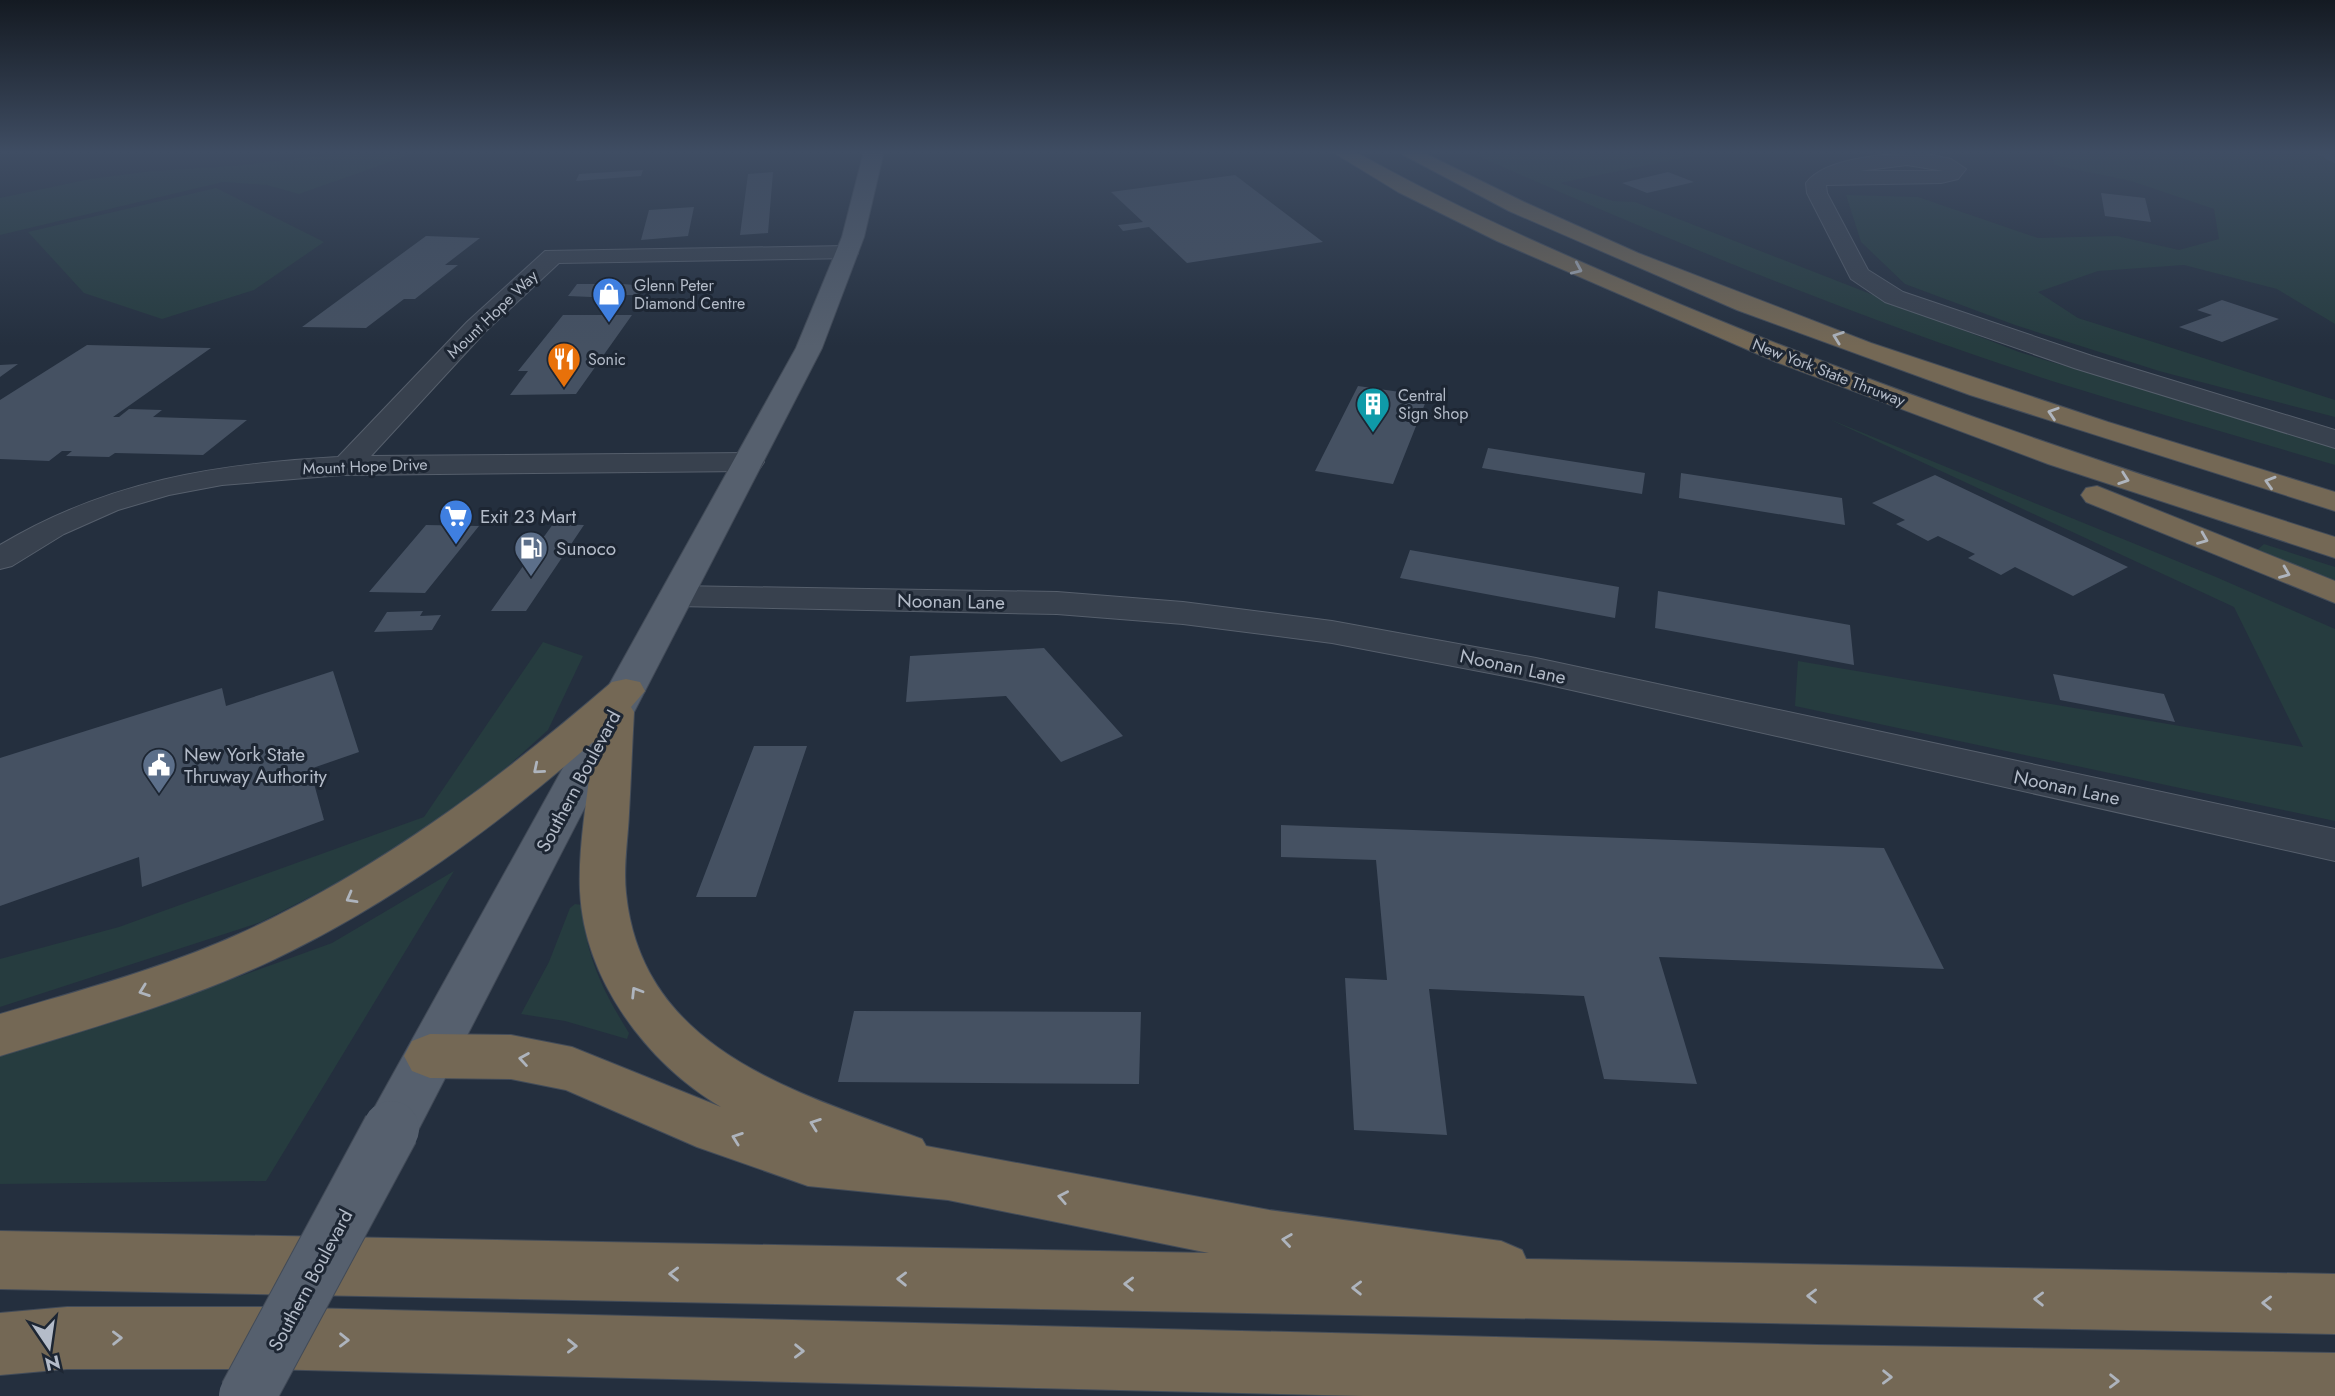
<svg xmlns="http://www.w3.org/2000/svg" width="2335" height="1396" viewBox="0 0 2335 1396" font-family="Jost,sans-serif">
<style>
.green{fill:#263c3f}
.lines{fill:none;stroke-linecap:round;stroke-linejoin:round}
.stream{stroke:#394c67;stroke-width:6}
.building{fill:#455162}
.street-casing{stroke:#565f6c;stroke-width:2}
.primary-casing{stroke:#414a57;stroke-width:2}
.highway-casing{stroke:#434c59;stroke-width:2}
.street{fill:#38414e;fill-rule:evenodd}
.primary{fill:#56606e;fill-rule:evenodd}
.highway{fill:#746855;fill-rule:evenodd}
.primary-bridge-casing{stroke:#414a57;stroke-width:58;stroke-linecap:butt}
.primary-bridge{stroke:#56606e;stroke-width:56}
.oneway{stroke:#aeb4bd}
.labels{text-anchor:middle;stroke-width:6;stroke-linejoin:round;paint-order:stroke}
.far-poi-label{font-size:16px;fill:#b4bcc9;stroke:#1d2633;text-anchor:start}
.far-street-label{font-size:16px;fill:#b4bcc9;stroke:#1d2633}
.poi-label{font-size:19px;fill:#b4bcc9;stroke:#1d2633;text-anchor:start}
.street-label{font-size:19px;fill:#b4bcc9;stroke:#1d2633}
</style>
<rect width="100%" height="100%" fill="#242f3e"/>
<path class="green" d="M358,151H402L406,156L299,194L267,185L223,182L0,235V198L90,179L152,171L235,166Z
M1467,151H1716L1560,183L1613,201L1635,202L2019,352L2335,448V465C2242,437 2148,411 2055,382C1855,317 1659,237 1467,151Z
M2052,151H2335V324L2277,289L2184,265L2098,271L2038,292L2078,318L2335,400V417L2159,371L2015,325L1905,284L1861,242L1846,195L1918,197L2038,238L2117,236L2179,250L2219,239L2214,209L2131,181L2054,165Z
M216,188L324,242L254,290L162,319L84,293L28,232Z
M1829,419L2216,577L2335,629V821L1795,706L1798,661L2303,747L2234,607Z
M2264,544L2335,567V582L2256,551Z
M543,642L583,656L548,730L477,794L384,859L261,922L0,1007V959L119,927L424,817Z
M454,871L266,1181L0,1184V1056L119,1020L332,943Z
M575,904L582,905C585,955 603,991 629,1033L627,1039L565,1021L521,1014L549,962L570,908Z"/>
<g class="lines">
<path class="stream" d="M2318,151L2335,160"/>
</g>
<path class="building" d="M643,170L641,176L576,181L579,174Z
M773,172L768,233L740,235L748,174Z
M1668,172L1694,182L1647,193L1622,183Z
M1235,175L1323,242L1187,263L1149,227L1123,231L1118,225L1143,222L1111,192Z
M2101,193L2145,198L2151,222L2105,216Z
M694,207L688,236L641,240L649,210Z
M426,236L480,238L445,265H458L415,299H404L366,328L302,327Z
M577,284H623L647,286L641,295H617L615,298L568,296Z
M2222,300L2279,319L2222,342L2179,327L2212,315L2197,310Z
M563,315H632L576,394L510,395L528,371H518Z
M87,345L211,348L113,417H119L129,409L162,410L153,417L247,420L203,455L115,453L109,457L66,456L72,451H62L49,461L0,459V400Z
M18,364L0,377V365Z
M1358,386L1428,396L1393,484L1315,471Z
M1488,448L1645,473L1642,494L1482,468Z
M1681,473L1842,498L1845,525L1679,498Z
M1935,475L2128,567L2073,596L2015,567L2001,575L1968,558L1975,554L1938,536L1928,541L1896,524L1905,520L1872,503Z
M553,524L584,525L526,611H491Z
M426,525L479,526L425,593L369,592Z
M1410,550L1619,587L1615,618L1400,578Z
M1658,591L1850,625L1854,665L1655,628Z
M423,611L420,616L441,615L432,630L374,632L387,612Z
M1044,648L1123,736L1061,762L1006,696L906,702L910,656Z
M333,671L359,752L310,769L324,820L142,887L139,857L0,906V758L222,688L226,706Z
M2053,674L2164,694L2175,722L2060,700Z
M754,746H807L756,897H696Z
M1281,825L1884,848L1944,969L1659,957L1697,1084L1604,1079L1584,996L1429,989L1447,1135L1354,1130L1345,978L1387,980L1376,860L1281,857Z
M854,1011L1141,1012L1139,1084L838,1082Z"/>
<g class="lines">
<g class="street-casing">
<path id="street" d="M1927,154L1951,159L1966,169L1958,179L1941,183L1826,185L1827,193L1868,270L1903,292L2092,356L2335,430V448L2074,368L1885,302L1851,279L1807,193L1806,183C1826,156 1895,153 1927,154ZM1907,165L1944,171H1859Z
M847,246L858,253L855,258L559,263L485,332L371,456L749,453L760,456L764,462L760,468L749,471L342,475L222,485L169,495L118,510L64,534L12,566L0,569V545C107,481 215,464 338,457L467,322L545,251Z
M676,586L1057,592L1183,602L1332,621L1536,658L2335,829V861L1536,682L1332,643L1183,624L1057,614L676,606L664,603L659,596L664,589Z"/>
</g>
<g class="primary-casing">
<path id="primary" d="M864,151H884L864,237L822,348L410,1146L391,1153L372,1146L364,1129L372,1112L796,348L842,237Z"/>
</g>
<g class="highway-casing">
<path id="highway" d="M1331,151H1354C1450,205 1550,249 1651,292C1874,387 2104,464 2335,537V558L2048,464L1776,362L1497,241L1398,192Z
M1396,151H1420L1524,202L1638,253L1871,343L2108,422L2335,492V511L1970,395L1737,310L1509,211Z
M2097,486L2335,581V603L2086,502L2081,495L2086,488Z
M626,679L640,682L645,691L631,707L634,712C632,746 631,780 629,813C628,839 623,867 626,893C642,1052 798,1092 922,1139L926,1146L1269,1210L1501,1241L1522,1250L1526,1259L2335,1274V1334L0,1289V1231L1209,1253L948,1200L808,1186L697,1147L566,1090L511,1079L430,1078L412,1071L404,1056L412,1041L430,1034L511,1035L572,1047L721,1107C647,1063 584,980 580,891C578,842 589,791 593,742C495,827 392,903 275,959C187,1001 92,1028 0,1056V1014C81,990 164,968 241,933C379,870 498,780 612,682Z
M67,1307H264L1818,1345L2335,1353V1396H1363L264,1369H67L0,1375V1313Z"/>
</g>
<use href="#street" class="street"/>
<use href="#primary" class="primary"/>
<use href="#highway" class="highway"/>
<g class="primary-bridge-casing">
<path id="primary-bridge" d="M247,1396L391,1129"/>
</g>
<use href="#primary-bridge" class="primary-bridge"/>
</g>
<defs><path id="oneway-chevron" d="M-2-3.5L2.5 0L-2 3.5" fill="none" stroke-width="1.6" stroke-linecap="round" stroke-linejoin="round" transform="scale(1.75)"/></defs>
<g class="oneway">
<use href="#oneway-chevron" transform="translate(1577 269) rotate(24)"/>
<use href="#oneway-chevron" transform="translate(1838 337) rotate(-160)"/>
<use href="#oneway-chevron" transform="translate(2053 413) rotate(-162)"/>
<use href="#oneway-chevron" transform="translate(2124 479) rotate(19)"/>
<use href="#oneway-chevron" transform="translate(2270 482) rotate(-163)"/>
<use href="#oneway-chevron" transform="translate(2203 539) rotate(22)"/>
<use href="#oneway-chevron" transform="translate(2285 573) rotate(22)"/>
<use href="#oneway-chevron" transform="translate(538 769) rotate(140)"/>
<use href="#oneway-chevron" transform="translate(351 898) rotate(151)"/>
<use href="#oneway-chevron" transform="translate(144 991) rotate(160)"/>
<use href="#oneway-chevron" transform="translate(636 992) rotate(-122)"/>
<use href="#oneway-chevron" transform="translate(524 1059) rotate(-171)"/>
<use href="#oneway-chevron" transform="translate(815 1124) rotate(-160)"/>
<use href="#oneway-chevron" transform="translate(737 1138) rotate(-160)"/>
<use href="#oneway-chevron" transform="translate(1063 1197) rotate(-169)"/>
<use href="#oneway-chevron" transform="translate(1287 1240) rotate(-172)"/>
<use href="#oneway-chevron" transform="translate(674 1274) rotate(-179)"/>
<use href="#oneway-chevron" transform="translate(902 1279) rotate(-179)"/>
<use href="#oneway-chevron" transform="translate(1129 1284) rotate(-179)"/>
<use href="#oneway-chevron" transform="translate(1357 1288) rotate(-179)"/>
<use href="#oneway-chevron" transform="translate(1812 1296) rotate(-179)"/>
<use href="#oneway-chevron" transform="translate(2039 1299) rotate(-179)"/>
<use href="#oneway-chevron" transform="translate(2267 1303) rotate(-179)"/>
<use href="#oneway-chevron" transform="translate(117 1338) rotate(-1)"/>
<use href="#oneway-chevron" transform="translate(344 1340) rotate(1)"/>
<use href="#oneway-chevron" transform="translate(572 1346) rotate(1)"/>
<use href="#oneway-chevron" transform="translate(799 1351) rotate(1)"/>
<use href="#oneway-chevron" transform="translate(1887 1377) rotate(1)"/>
<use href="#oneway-chevron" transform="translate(2114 1381) rotate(1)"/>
</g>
<linearGradient id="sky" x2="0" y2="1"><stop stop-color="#141a22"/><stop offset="0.44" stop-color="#3f4d63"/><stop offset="1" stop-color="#3f4d63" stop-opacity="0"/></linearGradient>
<rect width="2335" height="346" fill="url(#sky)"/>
<defs>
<g id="shop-pin" transform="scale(1.75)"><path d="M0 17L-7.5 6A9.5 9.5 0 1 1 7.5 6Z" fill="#3f7fe0" stroke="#1d2633"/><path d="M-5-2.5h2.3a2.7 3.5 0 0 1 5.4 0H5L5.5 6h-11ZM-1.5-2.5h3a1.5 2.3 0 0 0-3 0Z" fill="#fff"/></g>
<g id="restaurant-pin" transform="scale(1.75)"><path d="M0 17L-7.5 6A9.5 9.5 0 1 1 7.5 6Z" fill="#e8710a" stroke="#1d2633"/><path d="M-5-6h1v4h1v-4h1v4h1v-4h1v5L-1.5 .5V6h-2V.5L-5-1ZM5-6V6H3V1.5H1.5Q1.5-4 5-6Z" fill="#fff"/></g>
<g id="building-pin" transform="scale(1.75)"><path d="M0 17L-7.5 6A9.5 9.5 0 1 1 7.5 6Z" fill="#0f9aa8" stroke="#1d2633"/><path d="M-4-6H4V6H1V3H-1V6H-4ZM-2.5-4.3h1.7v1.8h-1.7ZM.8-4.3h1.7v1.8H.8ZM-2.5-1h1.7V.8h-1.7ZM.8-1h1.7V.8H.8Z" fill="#fff"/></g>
<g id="supermarket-pin" transform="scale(1.75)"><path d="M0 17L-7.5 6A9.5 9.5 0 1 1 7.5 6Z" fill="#3f7fe0" stroke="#1d2633"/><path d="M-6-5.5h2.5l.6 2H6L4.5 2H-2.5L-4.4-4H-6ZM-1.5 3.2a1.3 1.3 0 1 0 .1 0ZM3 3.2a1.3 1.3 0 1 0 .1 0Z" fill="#fff"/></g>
<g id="fuel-pin" transform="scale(1.75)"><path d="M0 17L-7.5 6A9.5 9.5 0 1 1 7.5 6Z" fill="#5c6f8a" stroke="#1d2633"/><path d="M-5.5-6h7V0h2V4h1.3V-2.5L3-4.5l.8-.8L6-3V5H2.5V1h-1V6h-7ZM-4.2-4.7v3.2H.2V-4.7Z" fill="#fff"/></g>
<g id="civic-pin" transform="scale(1.75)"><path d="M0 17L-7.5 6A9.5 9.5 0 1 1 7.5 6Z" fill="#5c6f8a" stroke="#1d2633"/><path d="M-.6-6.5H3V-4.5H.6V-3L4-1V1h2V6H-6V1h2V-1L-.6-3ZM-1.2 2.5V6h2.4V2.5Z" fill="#fff"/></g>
</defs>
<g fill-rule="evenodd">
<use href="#shop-pin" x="609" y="294"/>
<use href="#restaurant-pin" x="564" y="359"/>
<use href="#building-pin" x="1373" y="404"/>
<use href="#supermarket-pin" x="456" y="516"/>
<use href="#fuel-pin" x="531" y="548"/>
<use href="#civic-pin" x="159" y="765"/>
</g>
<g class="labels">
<g class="far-poi-label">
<text x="634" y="291">Glenn Peter<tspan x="634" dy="18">Diamond Centre</tspan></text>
<text x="588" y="365">Sonic</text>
<text x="1398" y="401">Central<tspan x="1398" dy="18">Sign Shop</tspan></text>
</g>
<g class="far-street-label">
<text transform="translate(492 314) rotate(-44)" y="6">Mount Hope Way</text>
<text transform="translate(1829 372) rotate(21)" y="6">New York State Thruway</text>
<text transform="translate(365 466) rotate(-2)" y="6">Mount Hope Drive</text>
</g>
<g class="poi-label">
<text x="480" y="523">Exit 23 Mart</text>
<text x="556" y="555">Sunoco</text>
<text x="184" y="761">New York State<tspan x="184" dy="22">Thruway Authority</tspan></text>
</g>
<g class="street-label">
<text transform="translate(951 601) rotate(1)" y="7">Noonan Lane</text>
<text transform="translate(1513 666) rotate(12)" y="7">Noonan Lane</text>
<text transform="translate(578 781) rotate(-62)" y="7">Southern Boulevard</text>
<text transform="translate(2067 787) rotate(12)" y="7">Noonan Lane</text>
<text transform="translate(310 1280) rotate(-62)" y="7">Southern Boulevard</text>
</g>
</g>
<g transform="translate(49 1347) rotate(167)" stroke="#1d2633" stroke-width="5" paint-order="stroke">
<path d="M0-5L12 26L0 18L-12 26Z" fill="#b4bcc9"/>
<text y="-10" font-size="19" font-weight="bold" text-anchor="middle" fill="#b4bcc9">N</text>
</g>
</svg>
